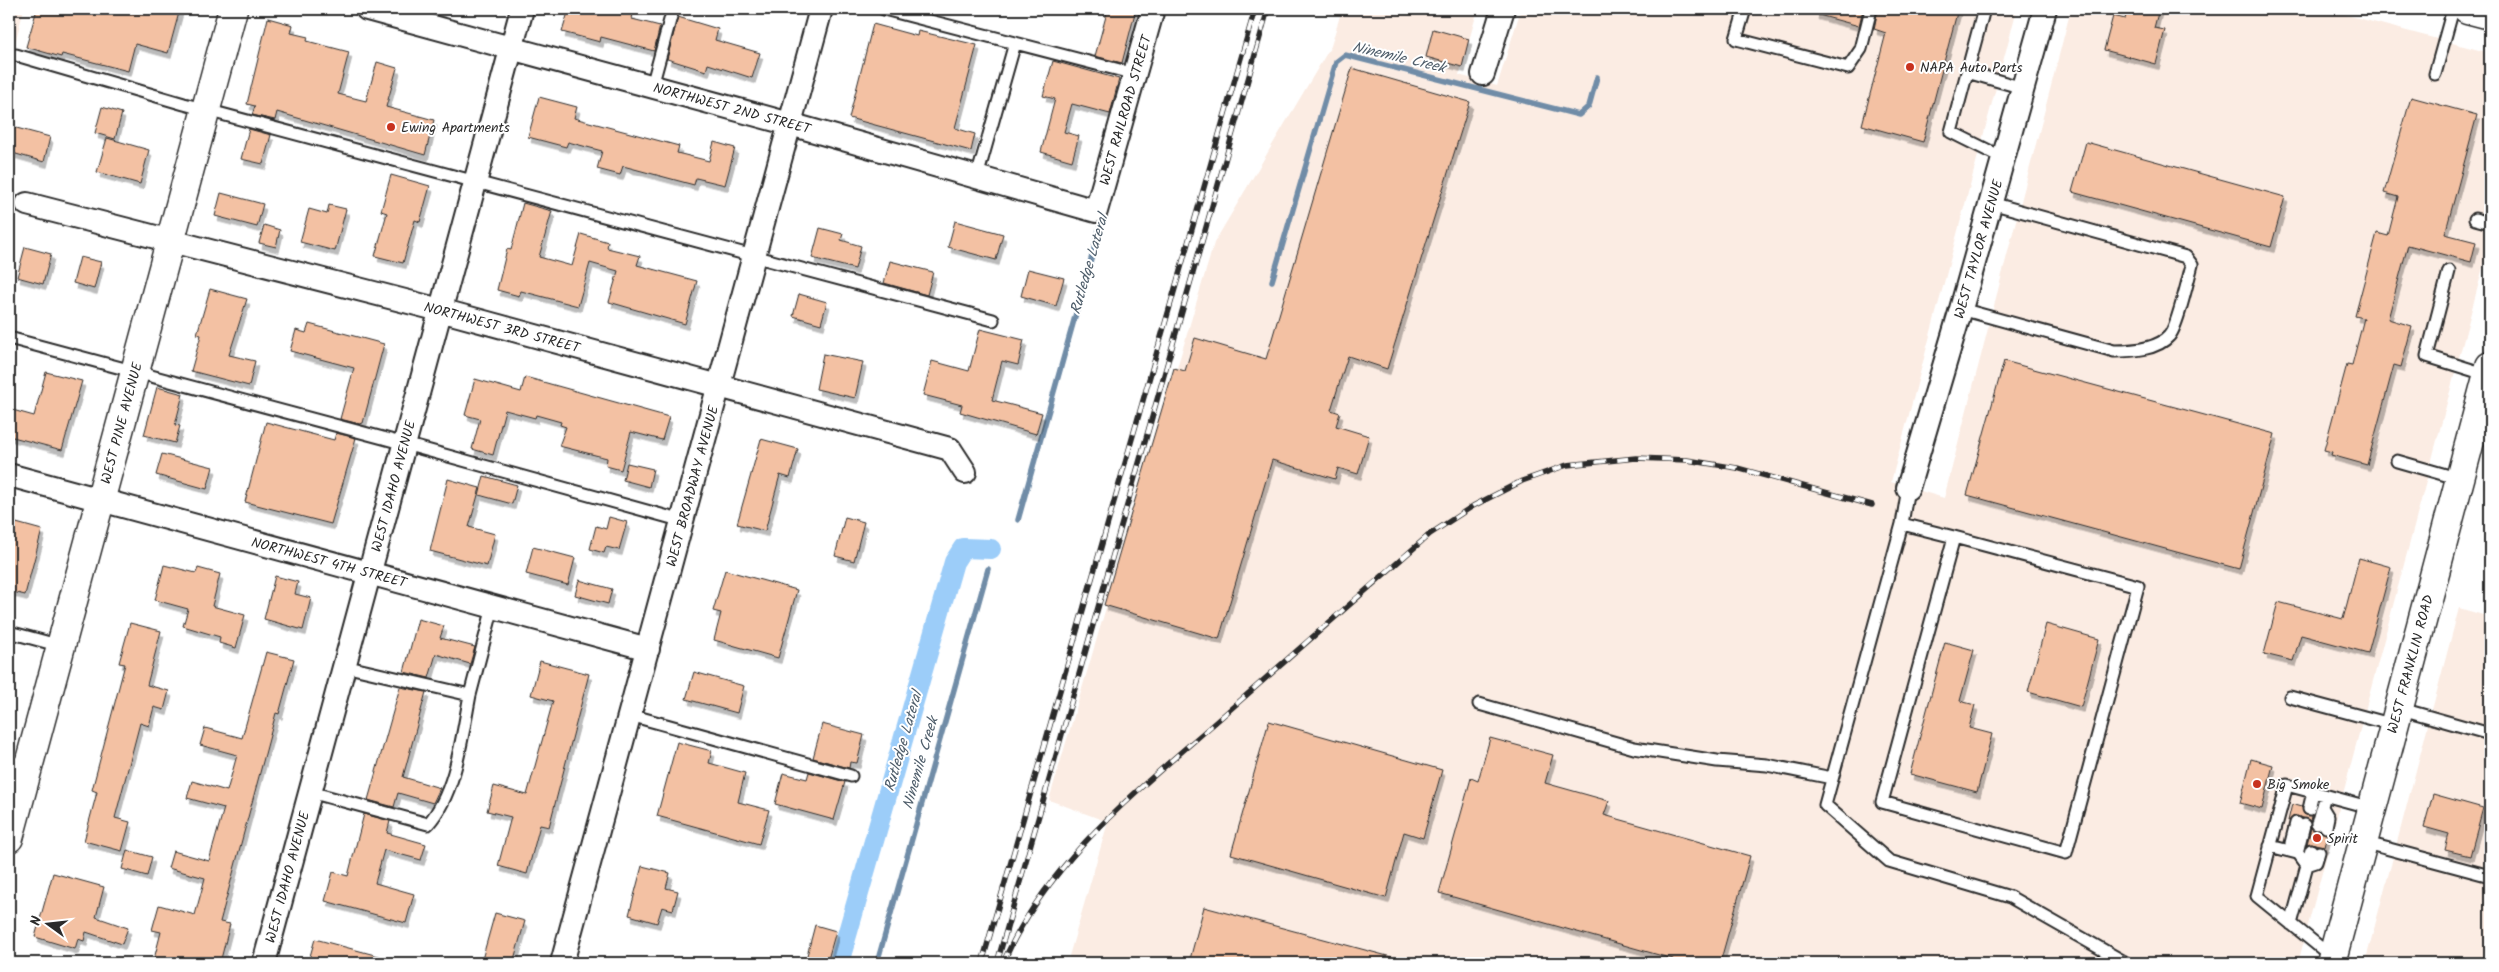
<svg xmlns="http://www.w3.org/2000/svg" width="2499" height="972" viewBox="0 0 2499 972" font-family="Kalam,sans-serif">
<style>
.built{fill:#fbece3}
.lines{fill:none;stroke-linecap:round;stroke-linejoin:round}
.stream{stroke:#6f8ca7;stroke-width:5.5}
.canal{stroke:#9ccdf9;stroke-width:20}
.building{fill:#f3c1a3;stroke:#2b2b2b;filter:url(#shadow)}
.lane-casing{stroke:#2b2b2b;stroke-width:15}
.street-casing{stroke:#2b2b2b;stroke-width:26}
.secondary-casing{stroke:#2b2b2b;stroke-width:31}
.primary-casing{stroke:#2b2b2b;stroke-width:31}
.lane{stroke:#fff;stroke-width:11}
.street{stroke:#fff;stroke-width:22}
.secondary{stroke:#fff;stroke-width:28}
.primary{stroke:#fff;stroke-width:28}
.rail-casing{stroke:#2b2b2b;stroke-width:5.5}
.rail{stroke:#fff;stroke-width:4;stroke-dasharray:11;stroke-linecap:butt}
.poi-dot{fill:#c8321e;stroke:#fff;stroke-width:2}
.labels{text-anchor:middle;stroke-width:4;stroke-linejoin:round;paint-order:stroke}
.poi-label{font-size:14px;fill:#2b2b2b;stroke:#fff;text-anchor:start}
.street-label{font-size:14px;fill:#2b2b2b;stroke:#fff}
.water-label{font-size:15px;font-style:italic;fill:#4d5c69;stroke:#fff}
</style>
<defs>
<filter id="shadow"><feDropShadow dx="3" dy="5.5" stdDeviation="0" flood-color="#0004"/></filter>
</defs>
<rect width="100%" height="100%" fill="#fff"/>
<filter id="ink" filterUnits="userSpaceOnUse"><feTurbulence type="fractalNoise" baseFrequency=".02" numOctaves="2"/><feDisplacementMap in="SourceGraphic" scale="10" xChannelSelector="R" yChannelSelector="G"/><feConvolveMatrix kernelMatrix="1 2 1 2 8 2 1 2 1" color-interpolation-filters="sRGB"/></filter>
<g filter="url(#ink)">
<path class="built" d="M9,9H24L14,47L17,48L9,78Z
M1342,9H1478L1459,75L1497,86L1521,9H2017L1891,482L1944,498L2071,9H2324L2490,53V241L2298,963H1067L1108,822L1049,800L1214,243L1331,46Z
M2459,608L2490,617V963H2365Z"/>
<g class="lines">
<path class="stream" d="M1272,281L1336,62L1345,55L1579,115L1589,106L1597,77
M1018,520L1104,213
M877,963L988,569"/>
<path class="canal" d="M839,963L954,562L963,548L991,549"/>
</g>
<path class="building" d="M37,9H180L168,53L135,44L128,71L62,54L61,57L26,47Z
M569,9H613L633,14L632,19L660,26L654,51L601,37L600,42L562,32Z
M1108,9H1136L1122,63L1095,56Z
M1816,9H1863L1859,26L1815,14Z
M1878,9H1958L1923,142L1862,125L1886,33L1874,29Z
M2128,9H2159L2154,28L2165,30L2156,64L2104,50L2113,16L2125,19Z
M678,17L718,29L715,40L760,53L752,78L708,64L706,71L667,59Z
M268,18L293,25L291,33L308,37L307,41L349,52L338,94L366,101L377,62L397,68L386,107L434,120L425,155L277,112L275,120L252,115L255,106L247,104Z
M873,24L917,36L918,31L977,45L955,128L975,134L971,151L849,118Z
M1433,29L1469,39L1462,67L1426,57Z
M1053,61L1119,79L1110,114L1072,104L1064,132L1079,136L1072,161L1041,152L1055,99L1043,96Z
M1352,68L1470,102L1387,369L1348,356L1340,381L1331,410L1340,413L1336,426L1369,436L1358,474L1338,468L1335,479L1272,460L1219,639L1104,605L1174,368L1185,371L1195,338L1266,359Z
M539,97L577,107L574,118L679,146L677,153L709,161L714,142L735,148L725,185L696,178L694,185L623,166L620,175L597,169L602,151L568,142L566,147L528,137Z
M2411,97L2477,115L2445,234L2476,242L2471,262L2408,245L2388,319L2412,326L2401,367L2394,365L2367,465L2331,455L2332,452L2324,450L2347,364L2352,365L2364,318L2355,316L2377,233L2388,236L2398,197L2384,193Z
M102,107L122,113L115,139L95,133Z
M9,126L50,137L44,162L9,152Z
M249,129L271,135L263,164L241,159Z
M107,138L149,150L140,184L97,172Z
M2086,142L2285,197L2271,247L2072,192Z
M391,175L430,186L420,222L415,220L403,263L375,256L387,213L381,211Z
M221,193L263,204L257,227L215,216Z
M523,203L552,211L539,257L572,266L581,234L608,242L607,248L640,256L637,265L697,281L685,324L609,302L618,271L590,263L578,306L521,291L519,296L497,290L507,249L511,250Z
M329,205L346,209L335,251L300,242L309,209L327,214Z
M955,221L1003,234L996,260L948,247Z
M264,225L280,230L276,247L259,243Z
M820,228L843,234L841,240L861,246L855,269L812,258Z
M25,247L51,254L43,284L17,277Z
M80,257L101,262L94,289L73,283Z
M890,261L933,272L927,295L884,283Z
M1028,269L1064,278L1056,306L1021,296Z
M210,289L247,299L229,355L255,361L249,386L191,371L201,335L197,334Z
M799,294L827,302L821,324L793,316Z
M309,324L384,344L363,423L360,424L340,419L354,368L290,351L296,330L306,333Z
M980,329L1024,340L1018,365L1002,361L992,400L1042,413L1036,434L960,412L962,405L923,395L932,361L969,371Z
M823,354L863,362L855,398L816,389Z
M2004,361L2275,434L2239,569L1967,495Z
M46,372L82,381L62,450L9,436V409L34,416Z
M525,377L669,417L662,440L631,432L621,470L606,466L607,458L559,446L566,427L560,425L561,422L536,415L535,418L505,410L493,455L472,449L480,419L465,415L475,379L521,392Z
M157,387L183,394L175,425L180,426L175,443L144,435Z
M266,422L334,440L336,433L356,438L331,524L245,502Z
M761,439L798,449L790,478L780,475L765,531L737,524Z
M162,454L213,467L207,489L156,475Z
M627,463L653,469L649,487L623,480Z
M484,476L517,485L512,504L479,495Z
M448,479L480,488L469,527L495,534L487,566L430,551Z
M609,517L627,522L619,550L606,547L604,553L590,549L596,526L606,529Z
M845,517L864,522L854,561L835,556Z
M9,521L42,530L25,595L9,591Z
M533,547L575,558L568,585L526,574Z
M2359,558L2391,567L2368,653L2301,635L2293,661L2264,654L2278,602L2343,619Z
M164,565L196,573L198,568L220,574L212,606L245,615L236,648L219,643L220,637L183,626L188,609L155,600Z
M725,570L797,590L778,658L714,640L721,613L713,611Z
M275,576L298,582L295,594L311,598L303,630L264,619Z
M579,580L612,589L608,604L575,595Z
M418,619L444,626L440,638L475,647L470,664L436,654L429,678L404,672Z
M130,623L161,631L147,685L169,691L164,710L154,707L149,726L140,723L115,818L130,822L122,851L84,841L97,792L92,790L125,664L119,663Z
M2046,624L2099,639L2081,707L2028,692Z
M1945,642L1974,650L1960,701L1975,705L1969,728L1992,734L1977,792L1910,774Z
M266,652L294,659L279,714L276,713L220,922L230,924L220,963H153L161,932L152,930L159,905L195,915L205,878L168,868L173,851L209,861L224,808L187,798L192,781L227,791L237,755L200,745L205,728L242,738Z
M540,661L589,674L549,827L540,825L527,874L498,866L511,817L487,811L494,786L527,795L553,701L531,695Z
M694,672L744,686L737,713L686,699Z
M400,687L426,692L403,777L440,788L433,803L398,793L394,807L368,800Z
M1269,721L1442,770L1423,838L1404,832L1386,898L1231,854Z
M822,724L864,735L857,763L850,762L849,768L813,758Z
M1490,738L1553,755L1545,783L1609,801L1604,815L1750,856L1720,963H1672L1673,959L1439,893L1471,778L1478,781Z
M677,742L712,751L709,763L745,773L738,802L769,810L759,844L657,816Z
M2251,759L2273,765L2262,809L2240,803Z
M809,772L845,782L834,820L775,804L783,773L807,779Z
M2433,794L2483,808L2470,856L2445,850L2449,834L2424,827Z
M2292,804L2302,807L2304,814L2311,816L2310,821L2297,816L2288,821Z
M364,814L390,821L387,833L426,844L421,860L384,850L375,883L414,894L406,923L325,901L333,872L348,876Z
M2311,828L2328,834L2325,847L2312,843L2307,844Z
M127,850L152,857L147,876L122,869Z
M642,866L670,873L666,888L678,891L673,910L662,907L657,923L629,915Z
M53,873L104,887L96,917L128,928L122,944L86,932L84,941L78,939L75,949L35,937Z
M1204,907L1395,958L1394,963H1189Z
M495,913L525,921L513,963H481Z
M815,925L836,931L827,963H805Z
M315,939L386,958L385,963H308Z"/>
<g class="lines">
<g class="lane-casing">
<path id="lane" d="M884,9L1135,74
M1745,9L1736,39L1848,68L1861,49L1871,9
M1984,9L1951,132L2003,158
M16,55L184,104L993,320
M1967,72L2023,88
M2435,74L2453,9
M652,86L673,9
M977,177L1015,43
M2475,219L2490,223
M2449,271L2427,356L2488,375
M1961,309L2114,351C2131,351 2157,350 2169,336C2177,328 2188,279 2192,265L2186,257L1991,203
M9,338L383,438L683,521
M2397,461L2460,479
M1908,488L1902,524L1825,805L1889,861L2010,897L2126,963
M1902,524L1954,537L1882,802L2066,853L2138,586L1954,537
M9,632L61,646
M470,695L493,607
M2290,697L2394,725
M1479,704L1634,748L1717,761L1767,765L1832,778
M2398,708L2490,734
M630,715L851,776
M9,761L28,767
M310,792L428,824C456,793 462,736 470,695L344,666
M2322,807L2328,817L2326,827
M2309,809L2313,792
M2317,824L2325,795
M2363,842L2490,876
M2270,846L2297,853
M2297,853L2304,825
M2307,865L2316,862L2319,852
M2307,865L2311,850
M2291,924L2307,865L2291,843L2296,823
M2332,957L2257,896L2287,785L2372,808"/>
</g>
<g class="street-casing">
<path id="street" d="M367,9L790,124L1096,211L1153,9
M1483,74L1503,9
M27,204L440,310L950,449L965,472
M9,475L648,649
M1908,488L1961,309L2045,9
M264,963L522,9
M562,963L821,9"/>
</g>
<g class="secondary-casing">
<path id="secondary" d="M9,838L233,9
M2331,963L2490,366"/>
</g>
<g class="primary-casing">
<path id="primary" d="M2467,9L2490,15"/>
</g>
<use href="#lane" class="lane"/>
<use href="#street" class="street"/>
<use href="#secondary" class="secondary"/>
<use href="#primary" class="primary"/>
<g class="rail-casing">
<path id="rail" d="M982,963L1255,9
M997,963L1268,9
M1003,963C1048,859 1142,787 1225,714C1293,654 1361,594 1430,534L1473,506L1522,481L1567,465L1636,458L1687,460L1737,468L1872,505"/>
</g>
<use href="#rail" class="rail"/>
</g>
</g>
<g class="poi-dot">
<circle cx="1910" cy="67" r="5"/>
<circle cx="391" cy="127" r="5"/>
<circle cx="2257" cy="784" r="5"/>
<circle cx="2317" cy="838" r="5"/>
</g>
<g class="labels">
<g class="poi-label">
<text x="1920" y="72">NAPA Auto Parts</text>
<text x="401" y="132">Ewing Apartments</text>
<text x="2267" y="789">Big Smoke</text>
<text x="2327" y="843">Spirit</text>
</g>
<g class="street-label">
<text transform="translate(732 108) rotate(15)" y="5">NORTHWEST 2ND STREET</text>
<text transform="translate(1125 110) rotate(-74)" y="5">WEST RAILROAD STREET</text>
<text transform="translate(1978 249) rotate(-74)" y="5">WEST TAYLOR AVENUE</text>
<text transform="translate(502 327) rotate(15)" y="5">NORTHWEST 3RD STREET</text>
<text transform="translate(121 423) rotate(-75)" y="5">WEST PINE AVENUE</text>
<text transform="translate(393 486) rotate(-75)" y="5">WEST IDAHO AVENUE</text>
<text transform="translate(692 486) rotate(-75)" y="5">WEST BROADWAY AVENUE</text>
<text transform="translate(329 562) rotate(15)" y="5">NORTHWEST 4TH STREET</text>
<text transform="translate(2410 664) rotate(-75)" y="5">WEST FRANKLIN ROAD</text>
<text transform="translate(287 877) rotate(-75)" y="5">WEST IDAHO AVENUE</text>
</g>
<g class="water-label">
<text transform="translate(1399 57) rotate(13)" y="5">Ninemile Creek</text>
<text transform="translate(1089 264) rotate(-74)" y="5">Rutledge Lateral</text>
<text transform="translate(903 741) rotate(-74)" y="5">Rutledge Lateral</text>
<text transform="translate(920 763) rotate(-74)" y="5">Ninemile Creek</text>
</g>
</g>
<rect width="2499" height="972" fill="none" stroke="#fff" stroke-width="30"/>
<rect x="15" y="15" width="2469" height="942" fill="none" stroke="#2b2b2b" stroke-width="2" filter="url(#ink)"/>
<g transform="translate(48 924) rotate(285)" stroke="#ffffff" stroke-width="4" paint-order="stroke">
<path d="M0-4L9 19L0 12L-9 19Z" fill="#2b2b2b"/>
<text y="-8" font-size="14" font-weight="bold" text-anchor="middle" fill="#2b2b2b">N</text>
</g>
</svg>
